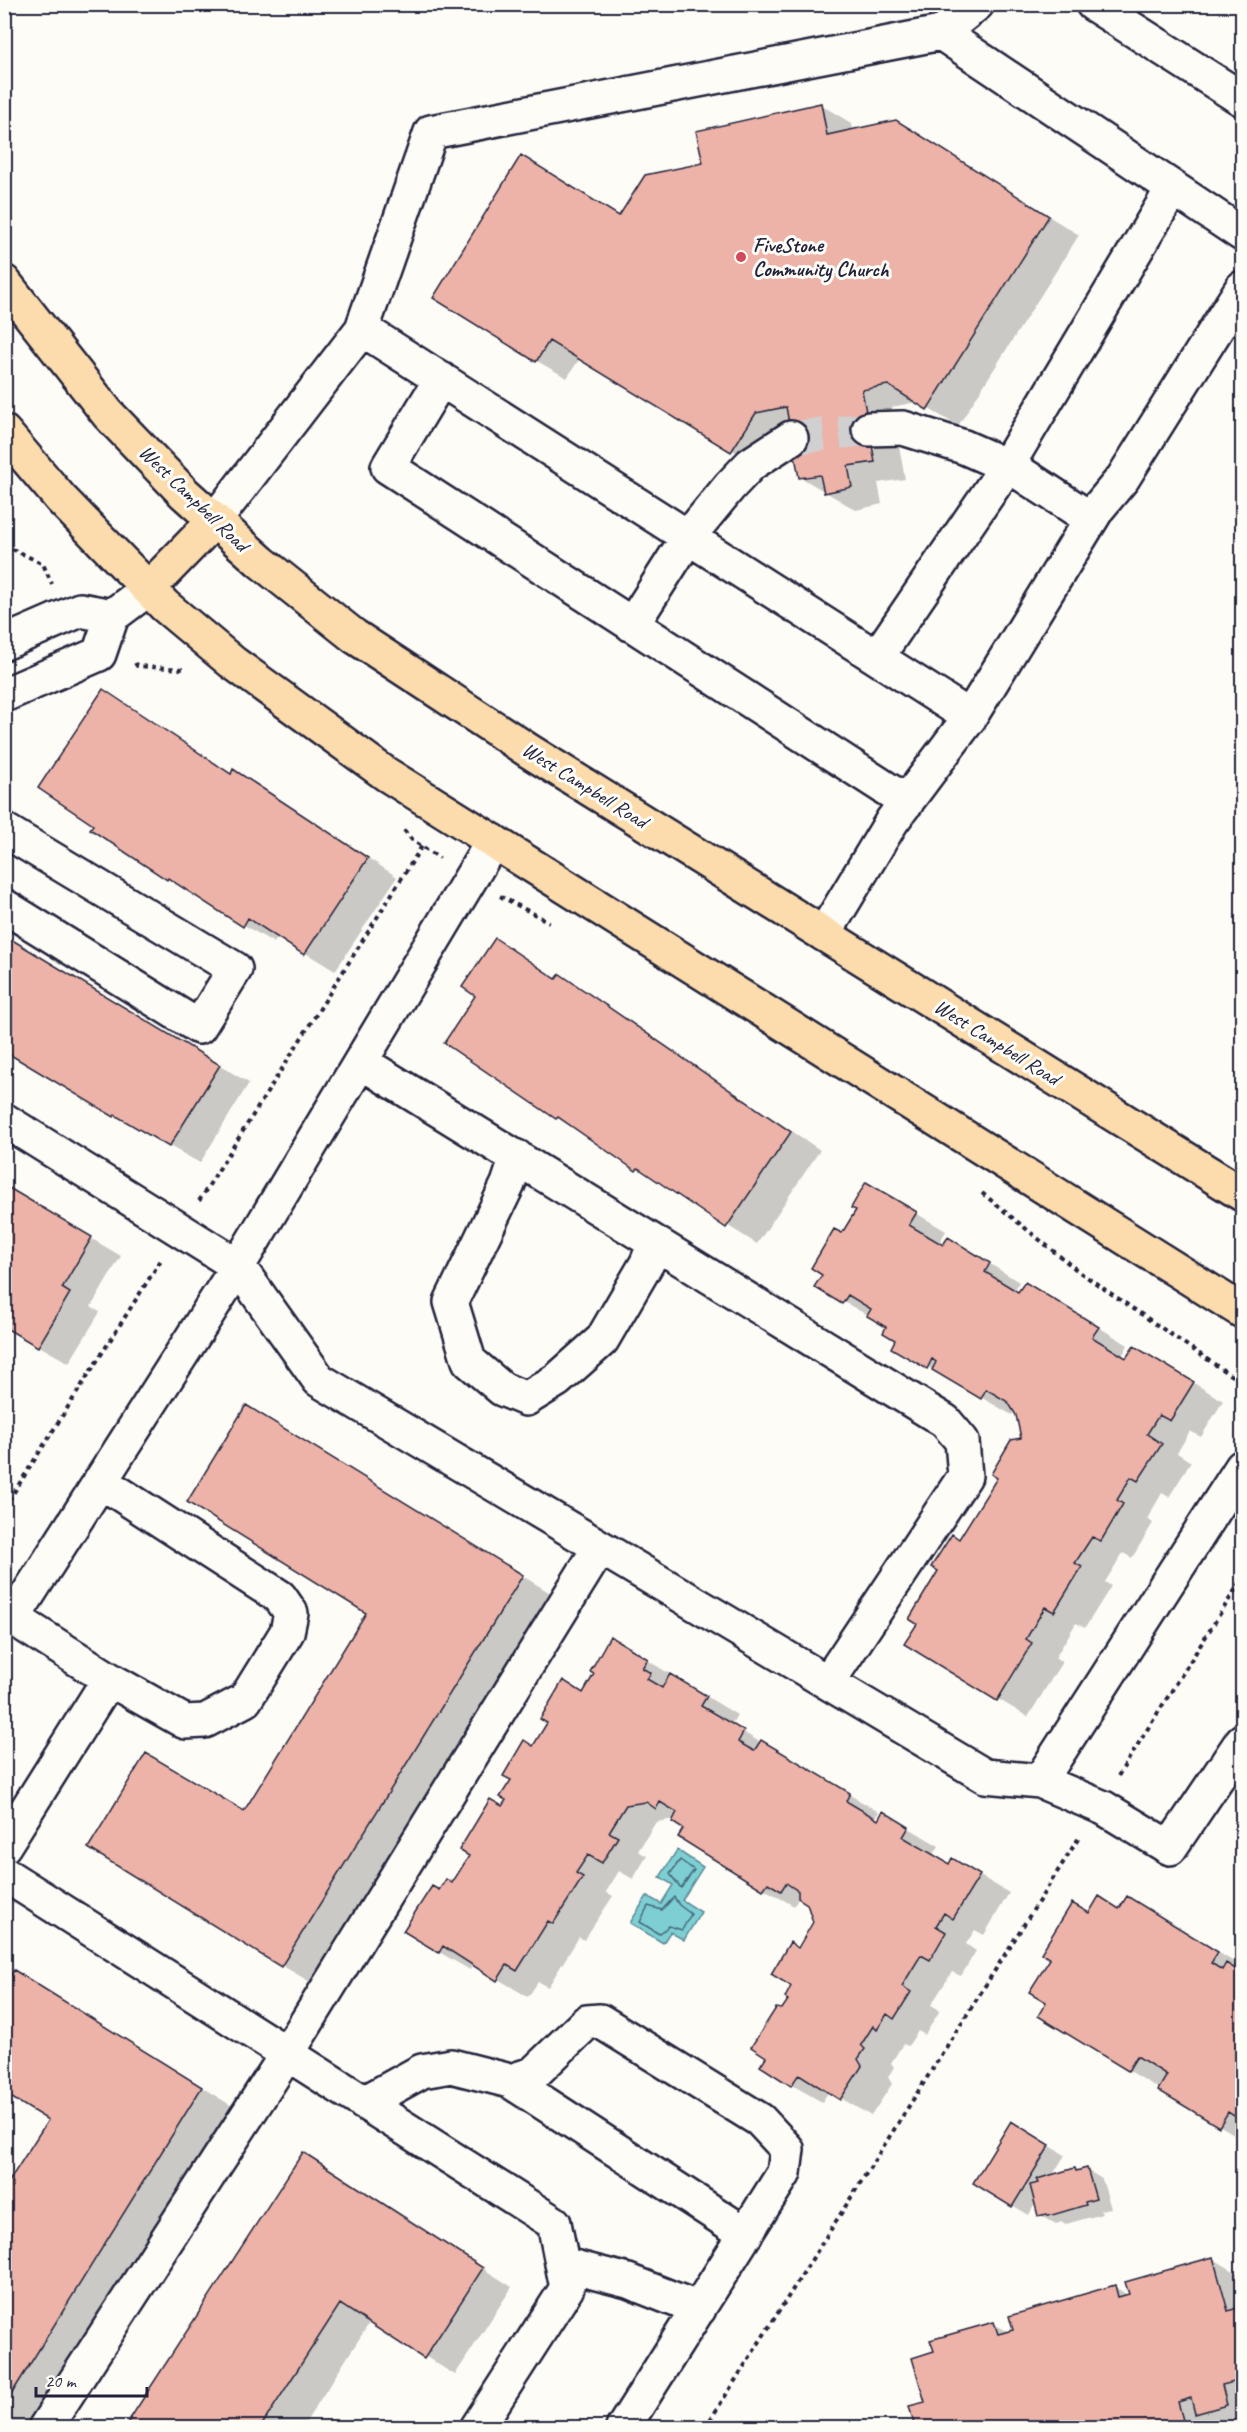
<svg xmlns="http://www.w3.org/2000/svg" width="1247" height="2432" viewBox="0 0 1247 2432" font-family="Caveat,sans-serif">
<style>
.water{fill:#7dcfd3;stroke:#598a96;stroke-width:1.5}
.shadow{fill:#0003}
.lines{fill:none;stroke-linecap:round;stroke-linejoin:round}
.shore{stroke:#466778;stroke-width:1.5}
.building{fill:#edb3a8;stroke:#22223b;stroke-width:1.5}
.minor-tunnel{stroke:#d1d0d1;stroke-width:33;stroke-dasharray:33 16;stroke-linecap:butt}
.minor-casing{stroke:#22223b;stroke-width:38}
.major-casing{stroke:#22223b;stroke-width:38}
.path{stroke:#22223b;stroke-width:4;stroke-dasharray:4.5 4.5;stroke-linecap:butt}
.minor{stroke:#fdfcf7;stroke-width:33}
.major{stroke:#fcdcac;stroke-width:33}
.poi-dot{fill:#d1495b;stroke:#fdfcf7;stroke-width:2}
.labels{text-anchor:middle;stroke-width:6;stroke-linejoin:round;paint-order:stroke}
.poi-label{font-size:21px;font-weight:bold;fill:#22223b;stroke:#fdfcf7;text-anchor:start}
.street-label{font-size:21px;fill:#22223b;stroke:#fdfcf7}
</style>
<rect width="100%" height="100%" fill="#fdfcf7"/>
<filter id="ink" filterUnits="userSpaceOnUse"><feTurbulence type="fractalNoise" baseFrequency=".0167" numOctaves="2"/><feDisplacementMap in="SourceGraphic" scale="12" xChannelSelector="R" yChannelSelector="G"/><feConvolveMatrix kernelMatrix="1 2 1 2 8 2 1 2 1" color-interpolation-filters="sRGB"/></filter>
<g filter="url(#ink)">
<path class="water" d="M677,1850L703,1867L682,1900L701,1912L684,1940L670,1932L663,1943L630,1923L647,1896L661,1904L673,1885L660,1877Z"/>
<path class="shadow" d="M821,105L851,123L853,131L896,121L1079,235L958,426L917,402L892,407L905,479L878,483L882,504L856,510L800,477L791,429L762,468L580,358L567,378L537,361L620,217L705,164Z
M103,691L232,774L234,771L264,789L397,877L335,971L278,936L274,943L244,925L92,829L96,824Z
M4,935L249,1083L200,1163L115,1116L4,1049Z
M496,940L558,979L560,976L590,994L820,1150L757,1244L557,1118L446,1042L477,996Z
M4,1187L121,1256L91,1307L100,1312L69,1363L4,1326Z
M897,1202L946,1231L939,1243L979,1257L1019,1282L1015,1290L1019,1293L1056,1301L1128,1345L1122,1356L1127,1359L1165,1365L1223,1401L1201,1437L1190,1431L1177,1453L1191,1462L1169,1497L1162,1493L1147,1519L1153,1523L1132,1558L1123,1553L1105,1582L1111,1586L1085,1628L1076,1623L1055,1658L1062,1662L1028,1717L906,1644L919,1623L960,1541L1022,1439L1015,1410L1012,1415L893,1347L897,1340L888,1327L816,1286L843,1236Z
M277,1425L552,1594L312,1983L281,1965L244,1812L368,1613Z
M611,1638L737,1715L731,1725L879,1812L875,1820L878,1821L884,1813L939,1846L933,1855L949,1866L953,1860L1009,1893L984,1935L975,1930L966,1944L976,1951L961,1976L952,1972L931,2005L940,2010L925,2035L918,2031L908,2046L903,2044L891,2063L894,2067L888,2077L892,2084L871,2116L829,2091L822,2102L792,2085L768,2056L783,2011L790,1999L799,1949L815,1922L809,1906L798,1899L794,1906L764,1889L685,1829L675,1819L656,1822L638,1851L647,1856L633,1879L619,1871L606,1892L613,1896L584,1940L579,1937L548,1987L538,1982L528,1997L473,1964L470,1970L439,1952L440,1892L453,1885L503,1808L534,1748L584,1694L596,1674Z
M1120,1910L1158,1915L1242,1967V2139L1128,2070L1090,1915Z
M45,1990L232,2106L32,2428H4V2192L50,2119Z
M1027,2132L1065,2155L1052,2176L1075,2169L1080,2172L1087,2170L1102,2179L1111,2208L1100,2210L1102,2214L1066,2224L1062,2222L1056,2224L1040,2215L1036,2202L1029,2215L975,2183Z
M303,2154L512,2287L455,2375L370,2322L302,2428H126Z
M1212,2258L1242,2276V2426L1222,2428L1208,2419L1210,2428H917L926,2403L935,2352L994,2324L1009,2332L1115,2287L1131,2297Z"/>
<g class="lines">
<path class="shore" d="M680,1860L694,1870L681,1888L670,1874Z
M674,1897L679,1905L691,1914L682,1930L669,1926L659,1934L640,1922L648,1906L662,1910Z"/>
</g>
<path class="building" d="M821,103L827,135L896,120L1049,216L927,410L888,385L862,390L875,462L848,466L852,487L824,493L820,475L799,478L786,407L756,413L731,452L549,341L536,362L433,298L521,155L619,216L645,175L703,163L696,131Z
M103,689L231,774L233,769L368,858L304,955L248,918L243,927L168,878L167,880L90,829L93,825L38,788Z
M4,935L220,1065L169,1147L115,1115L114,1117L4,1051Z
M495,938L556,979L560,974L791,1132L726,1228L638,1168L636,1171L558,1117L556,1119L444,1043L475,996L462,987Z
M866,1182L917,1212L909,1225L943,1245L948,1237L990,1263L985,1272L1018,1292L1025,1282L1099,1327L1092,1337L1126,1358L1134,1346L1194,1382L1170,1421L1159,1415L1147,1434L1162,1444L1138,1481L1131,1477L1117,1500L1123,1504L1101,1541L1092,1537L1075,1563L1082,1567L1054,1612L1045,1607L1026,1639L1032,1643L997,1701L904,1644L917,1624L909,1619L938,1571L931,1567L952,1534L959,1539L997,1478L991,1474L1011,1440L1021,1438L1016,1415L1008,1402L986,1389L981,1399L932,1370L936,1362L932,1359L927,1369L891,1348L895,1340L883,1333L886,1327L867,1316L871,1309L848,1295L842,1304L814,1287L822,1275L811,1268L834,1229L842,1233L856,1210L851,1208Z
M4,1185L92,1237L62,1288L70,1293L38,1347L4,1327Z
M246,1405L523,1575L281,1967L88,1848L146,1753L244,1811L366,1613L187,1502Z
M610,1636L648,1659L642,1668L651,1673L647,1679L662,1688L670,1674L707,1696L701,1706L744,1731L738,1742L754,1751L761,1740L850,1793L846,1801L878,1820L883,1811L909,1827L903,1837L949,1864L952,1858L980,1875L953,1919L944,1913L936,1926L946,1932L930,1960L921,1955L902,1986L911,1992L894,2019L887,2014L877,2030L873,2026L861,2045L865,2049L858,2059L862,2066L840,2100L799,2074L791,2086L760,2066L766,2057L751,2047L776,2008L782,2009L788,2000L785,1998L791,1986L771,1974L790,1942L798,1948L813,1922L807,1904L798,1898V1891L786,1883L781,1891L768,1883L763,1890L678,1837L683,1829L672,1822L677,1812L660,1802L656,1809L646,1802L626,1805L609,1832L618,1837L602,1863L588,1855L576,1873L583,1877L553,1924L548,1921L517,1971L507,1965L497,1981L443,1946L439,1953L403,1931L432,1886L439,1890L446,1879L452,1883L469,1856L459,1850L490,1799L502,1806L506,1800L500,1797L511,1780L503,1776L524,1740L533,1746L547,1723L540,1719L563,1680L583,1693L594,1674L590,1672Z
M1099,1896L1119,1909L1127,1896L1218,1952L1211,1963L1222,1970L1226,1963L1242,1973V2121L1228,2112L1219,2127L1158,2090L1167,2075L1137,2056L1128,2071L1038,2016L1046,2002L1029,1992L1050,1959L1041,1953L1072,1903L1089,1913Z
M14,1970L202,2087L4,2406V2189L48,2120L4,2093V1985Z
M1011,2121L1050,2145L1012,2207L973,2183Z
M303,2152L483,2268L424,2359L340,2304L260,2428H124Z
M1075,2168L1076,2171L1087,2168L1096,2199L1085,2202L1086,2205L1049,2216L1047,2214L1038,2216L1030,2185L1039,2183L1037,2179Z
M1213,2257L1228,2311L1240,2307L1242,2315V2380L1222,2385L1227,2405L1195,2414L1191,2398L1178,2402L1183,2420L1157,2428H915L909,2406L925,2402L912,2358L934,2351L930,2340L994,2322L998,2334L1013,2330L1009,2316L1115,2285L1118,2297L1129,2294L1125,2282Z"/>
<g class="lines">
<path class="minor-tunnel" d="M791,438L869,429"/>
<g class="minor-casing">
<path id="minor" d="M1093,4L1242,99
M941,33L1242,234
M362,329L970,717
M441,379L388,467L907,802
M869,429L903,428L964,447L1014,469L1091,519
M215,520L362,329L431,132L941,33L977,4
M632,625L688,537L730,486L751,464L791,438
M4,643L80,610L112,616
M877,657L1007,466L1173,188
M4,695L99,654L112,616L148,589
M4,830L235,969L199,1027L4,906
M493,841L238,1266L319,1380L985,1776L1040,1781L1242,1467
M824,934L892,821L970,717L1098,508L1123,478L1242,288
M361,1062L945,1421L962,1441L965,1476L828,1682
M4,1120L238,1266L13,1618L109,1679L4,1846
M517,1157L508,1184L451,1302L469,1361L502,1389L526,1399L557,1380L602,1340L647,1263L655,1243
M100,1481L280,1597L291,1613L287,1632L245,1700L205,1721L185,1722L109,1679
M1040,1781L1104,1808L1170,1848L1242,1741
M4,1874L554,2223L567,2288L477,2428
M510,2081L746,2234
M364,2103L422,2071L451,2066L510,2081L533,2074L587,2022L600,2021L760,2120L787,2149L784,2173L623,2428
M562,2264L628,2281L699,2309
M45,2428L287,2054L600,1547"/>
</g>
<g class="major-casing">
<path id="major" d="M4,282L108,414L184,493L261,562L354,636L529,751L1242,1194
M4,432L61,499L165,606L232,662L386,774L1242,1311
M148,589L215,520"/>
</g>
<path class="path" d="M4,545L43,564L52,584
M135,663L137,666L183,669
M404,830L412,840L440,858
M500,896L549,922
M982,1193L1078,1271L1242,1383
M199,1201L422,846
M4,1508L161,1260
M1118,1776L1242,1579
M705,2428L1080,1836"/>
<use href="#minor" class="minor"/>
<use href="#major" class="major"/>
</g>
</g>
<circle class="poi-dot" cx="741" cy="257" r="6"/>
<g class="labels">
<g class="poi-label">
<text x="753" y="252">FiveStone<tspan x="753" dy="24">Community Church</tspan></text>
</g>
<g class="street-label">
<text transform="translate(194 498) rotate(44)" y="7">West Campbell Road</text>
<text transform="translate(585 785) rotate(32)" y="7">West Campbell Road</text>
<text transform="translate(997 1042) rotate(32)" y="7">West Campbell Road</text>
</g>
</g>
<rect width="1247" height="2432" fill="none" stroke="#fdfcf7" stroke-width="24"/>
<rect x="12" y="12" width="1223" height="2408" fill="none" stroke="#22223b" stroke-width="2" filter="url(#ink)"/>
<path d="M36 2387v9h111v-9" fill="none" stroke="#22223b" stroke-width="3"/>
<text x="45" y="2387" font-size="18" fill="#22223b" stroke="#fdfcf7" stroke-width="4.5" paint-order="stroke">20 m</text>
</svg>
